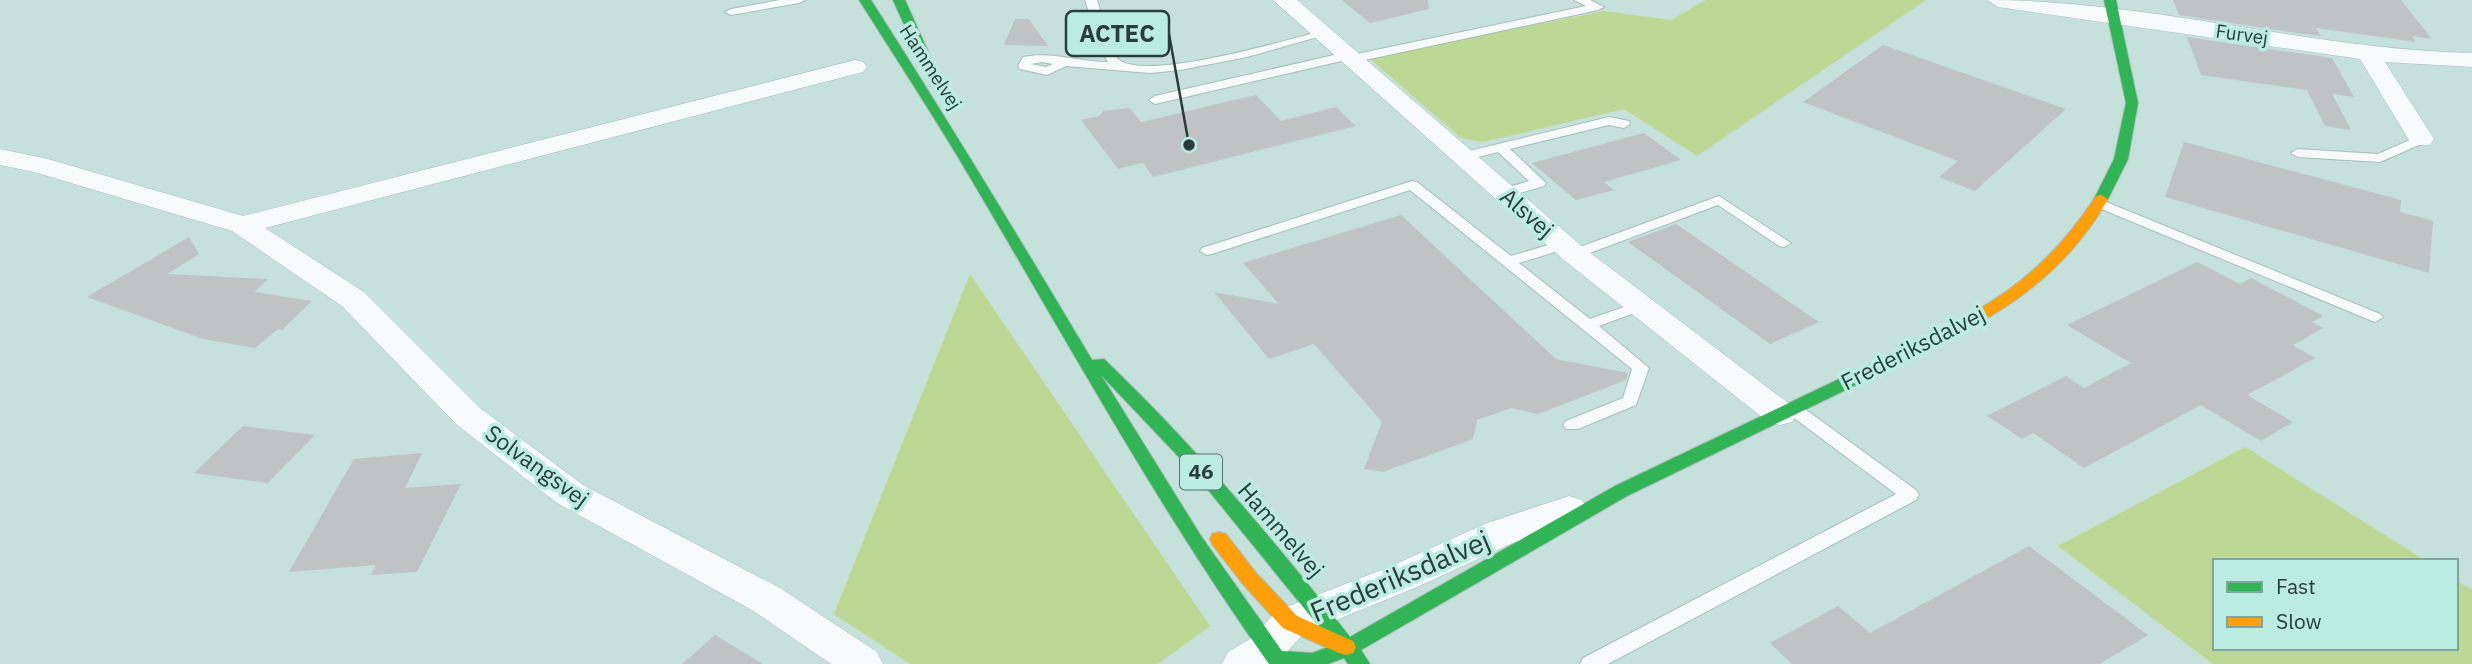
<svg xmlns="http://www.w3.org/2000/svg" width="2472" height="664" viewBox="0 0 2472 664" font-family="'IBM Plex Sans',sans-serif">
<style>
.green{fill:#bdd894}
.building{fill:#bfc3c3}
.lines{fill:none;stroke-linecap:round;stroke-linejoin:round}
.lane-casing{stroke:#a8bdb8;stroke-width:2}
.street-casing{stroke:#a8bdb8;stroke-width:1}
.fast-casing{stroke:#a8bdb8;stroke-width:2}
.slow-casing{stroke:#a8bdb8;stroke-width:2}
.lane{fill:#f6fafa;fill-rule:evenodd}
.street{fill:#f6fafa;fill-rule:evenodd}
.fast{fill:#30b455;fill-rule:evenodd}
.slow{fill:#ff9f0a;fill-rule:evenodd}
.labels{text-anchor:middle;stroke-width:7;stroke-linejoin:round;paint-order:stroke}
.far-street-label{font-size:19px;fill:#293d39;stroke:#bbece1}
.shield{fill:#bbece1;stroke:#55726b;stroke-width:2}
.shield-label{font-size:21px;font-weight:bold;fill:#293d39}
.street-label{font-size:23px;fill:#293d39;stroke:#bbece1}
.near-street-label{font-size:28px;fill:#293d39;stroke:#bbece1}
.leader{fill:none;stroke:#293d39;stroke-width:2.5}
.callout-dot{fill:#293d39;stroke:#bbece1;stroke-width:2.5}
.callout{fill:#bbece1;stroke:#293d39;stroke-width:2.5}
.callout-label{font-size:24px;text-anchor:middle;font-weight:bold;fill:#293d39}
</style>
<rect width="100%" height="100%" fill="#c6e1db"/>
<path class="green" d="M1706,0H1926L1697,156L1624,109L1483,142L1461,138L1369,58L1604,11L1671,20Z
M970,274L1210,626L1158,664H910L834,614Z
M2245,447L2426,561H2215V648H2456V580L2472,590V664H2213L2058,546Z"/>
<path class="building" d="M1342,0H1428L1429,9L1370,23Z
M2173,0H2401L2432,39L2412,36L2416,42L2316,28L2321,36L2290,32L2179,15Z
M1015,19H1029L1048,46L1004,45Z
M2187,37L2332,58L2354,97L2332,94L2351,130L2325,126L2307,90L2201,75Z
M1883,45L2066,109L1975,191L1939,177L1958,161L1803,102Z
M1256,95L1281,121L1336,107L1356,126L1153,177L1143,163L1118,169L1081,120L1100,116L1103,111L1130,108L1141,122Z
M1644,133L1681,160L1604,182L1614,190L1576,200L1532,163Z
M2184,142L2401,200L2400,212L2433,221L2429,273L2165,197Z
M1401,215L1556,359L1628,373L1626,380L1538,414L1511,408L1477,420L1473,439L1383,472L1364,469L1382,422L1314,344L1269,359L1214,292L1279,304L1243,263Z
M1676,224L1819,322L1770,344L1628,242Z
M189,237L199,254L167,274L268,279L254,292L312,301L282,330L278,329L255,348L203,339L87,297Z
M2197,262L2240,284L2251,278L2323,316L2312,322L2323,328L2293,345L2315,358L2247,395L2293,422L2261,441L2201,405L2084,468L2033,433L2022,439L1987,416L2066,376L2084,388L2131,363L2067,325Z
M243,426L315,435L268,483L194,473Z
M422,453L405,488L461,484L417,572L371,575L376,565L289,572L354,459Z
M2029,546L2148,635L2100,664H1792L1770,643L1838,606L1870,633Z
M715,635L763,664H682Z"/>
<g class="lines">
<g class="lane-casing">
<path id="lane" d="M780,0H805L799,3L731,15L725,12L731,9Z
M1085,0H1097C1103,17 1105,42 1116,57C1137,85 1289,39 1322,31L1328,34L1247,57L1180,70L1150,73L1066,66L1047,75L1020,69L1018,66L1023,57C1051,51 1080,62 1108,62L1101,49ZM1042,62L1053,64L1046,67L1031,64Z
M1574,0H1590L1604,7L1598,10L1351,63L1346,60L1155,104L1149,100L1155,96L1347,52L1352,55L1586,6Z
M1609,117L1629,121L1630,124L1624,128L1609,125L1510,149L1546,183L1544,186L1509,196L1504,197L1497,193L1499,190L1529,181L1498,152L1462,161L1455,157L1457,154Z
M2421,135L2426,136V142L2380,162L2298,157L2291,153L2298,149L2378,154Z
M1412,181L1417,182L1511,256L1558,242H1568L1570,245L1568,248L1519,263L1590,319L1635,303H1645L1648,306L1645,309L1599,326L1649,368L1636,405L1578,429H1566L1563,425L1566,421L1623,398L1632,369L1410,190L1212,254L1207,255L1200,251L1202,248Z
M1719,196L1791,243L1784,247L1779,246L1718,205L1579,257L1574,258L1567,254L1569,251Z
M2099,199L2380,314L2383,317L2375,322L2370,320L2094,206L2092,203L2094,200Z
M1792,402L1798,404L1916,490L1919,495L1916,500L1608,664H1580L1583,658L1896,494L1786,412L1784,408Z"/>
</g>
<g class="street-casing">
<path id="street" d="M1273,0H1297L1584,248L1792,406L1797,414L1792,422L1780,425L1768,422L1564,260Z
M1987,0C2150,0 2309,49 2472,53V67L2385,62L2434,139L2430,145H2412L2360,59L1998,7Z
M855,60L863,62L867,67L863,72L265,228L364,292L480,408L583,485L780,588L877,652L883,664H831L752,610L557,503L456,424L342,306L232,231L34,172L0,165V149L48,159L243,216Z
M1569,496L1582,500L1587,509L1582,518L1513,543L1417,587L1304,633L1276,664H1222L1228,652L1255,636L1276,611L1389,567L1487,523Z"/>
</g>
<g class="fast-casing">
<path id="fast" d="M859,0H871C947,119 1020,239 1092,360L1104,359C1194,445 1273,539 1350,637L1615,486L1881,359H1893L1895,363L1893,367L1627,496L1361,650L1370,664H1348L1344,658L1328,664H1269C1154,502 1060,328 958,157C926,104 892,52 859,0ZM1101,375L1196,475L1334,645L1312,653L1282,651L1201,536Z
M893,0H905L936,69L934,72L930,73L924,69Z
M2104,0H2116L2138,103L2128,159L2108,199L2101,203L2094,199L2114,159L2126,103Z"/>
</g>
<g class="slow-casing">
<path id="slow" d="M2101,195L2108,199C2057,289 1981,324 1893,367H1881L1879,363L1881,359C1975,314 2037,287 2096,196Z
M1219,532L1226,534L1256,573L1297,616L1353,641L1356,647L1353,653L1346,655L1339,653L1283,628L1242,583L1212,544L1210,539L1212,534Z"/>
</g>
<use href="#lane" class="lane"/>
<use href="#street" class="street"/>
<use href="#fast" class="fast"/>
<use href="#slow" class="slow"/>
</g>
<g class="labels">
<g class="far-street-label">
<text transform="translate(2242 34) rotate(8)" y="7">Furvej</text>
<text transform="translate(931 67) rotate(57)" y="7">Hammelvej</text>
</g>
<rect class="shield" x="1180" y="454.5" width="42" height="35" rx="5"/>
<g class="shield-label">
<text x="1201" y="479">46</text>
</g>
<g class="street-label">
<text transform="translate(1527 213) rotate(41)" y="8">Alsvej</text>
<text transform="translate(1913 348) rotate(-27)" y="8">Frederiksdalvej</text>
<text transform="translate(537 466) rotate(36)" y="8">Solvangsvej</text>
<text transform="translate(1281 530) rotate(49)" y="8">Hammelvej</text>
</g>
<g class="near-street-label">
<text transform="translate(1400 576) rotate(-23)" y="10">Frederiksdalvej</text>
</g>
</g>
<path class="leader" d="M1189 145L1169 34"/>
<circle class="callout-dot" cx="1189" cy="145" r="7"/>
<rect class="callout" x="1066" y="11" width="103" height="45" rx="7"/>
<g class="callout-label">
<text x="1117" y="42">ACTEC</text>
</g>
<rect x="2213" y="559" width="245" height="91" fill="#bbece1" stroke="#81a69e" stroke-width="2"/>
<rect x="2227" y="582" width="35" height="10" fill="#30b455" stroke="#81a69e" stroke-width="2"/>
<text x="2276" y="594" font-size="21" fill="#293d39">Fast</text>
<rect x="2227" y="617" width="35" height="10" fill="#ff9f0a" stroke="#81a69e" stroke-width="2"/>
<text x="2276" y="629" font-size="21" fill="#293d39">Slow</text>
</svg>
